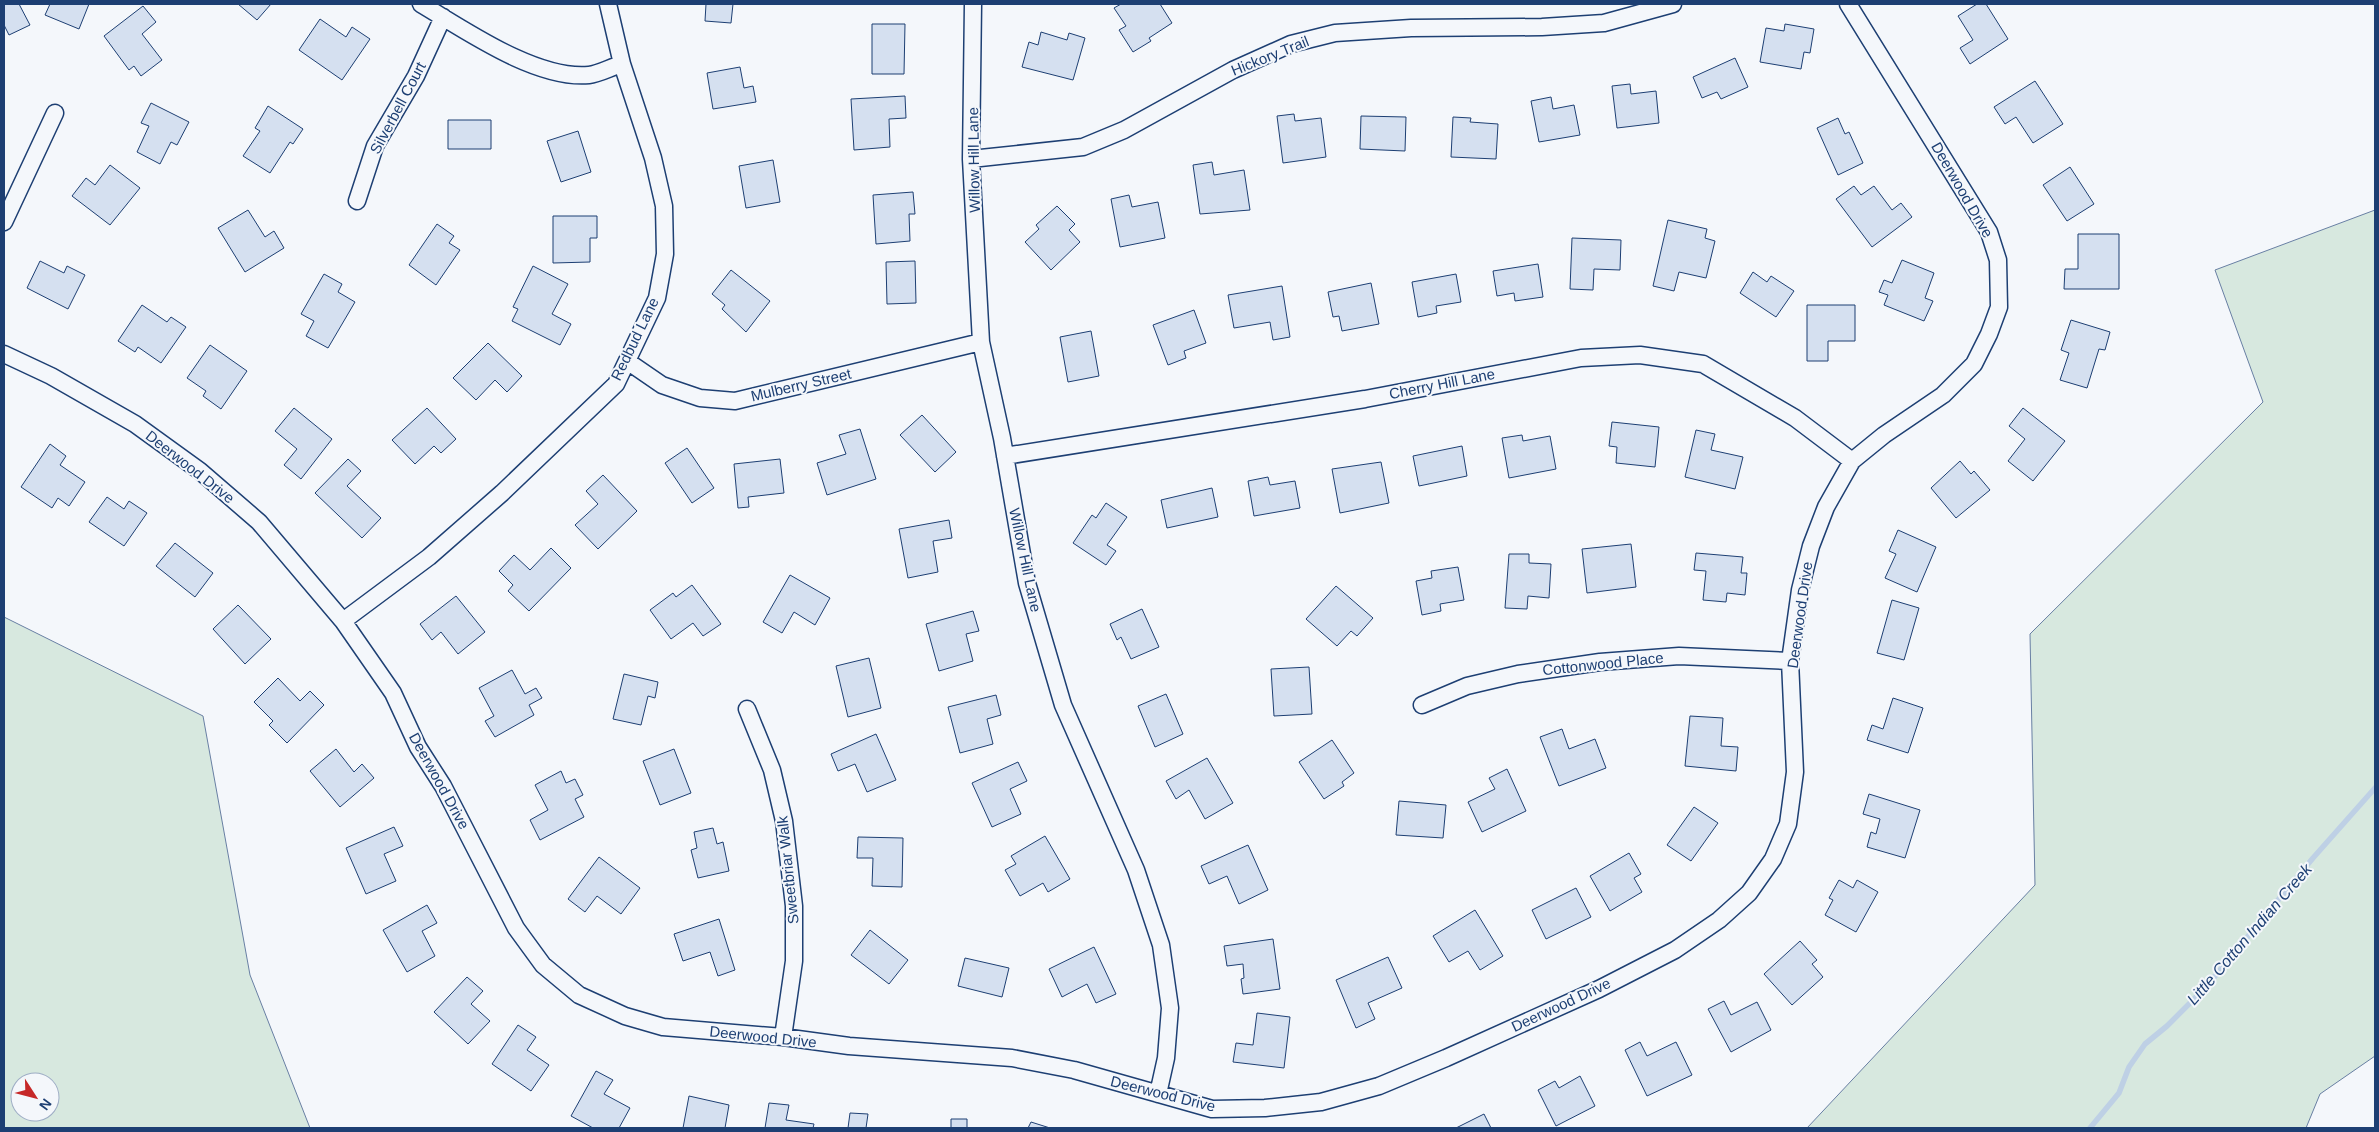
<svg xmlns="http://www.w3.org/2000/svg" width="2379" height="1132" viewBox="0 0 2379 1132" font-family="Arial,sans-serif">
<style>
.green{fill:#d7e8df;stroke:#687fa3;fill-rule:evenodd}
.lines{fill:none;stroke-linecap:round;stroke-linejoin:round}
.stream{stroke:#bed0e5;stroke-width:5.5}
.building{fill:#d5e0f0;stroke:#1d3f73}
.minor-casing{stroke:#1d3f73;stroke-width:19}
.minor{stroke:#f4f7fb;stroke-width:16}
.labels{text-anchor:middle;stroke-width:4;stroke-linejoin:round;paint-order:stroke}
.street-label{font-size:15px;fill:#1d3f73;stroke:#f4f7fb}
.water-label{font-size:16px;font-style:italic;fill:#1d3f73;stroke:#f4f7fb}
</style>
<rect width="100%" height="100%" fill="#f4f7fb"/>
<path class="green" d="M2375,210V1056L2320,1094L2306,1128H1807L2035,885L2030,634L2263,402L2215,270Z
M4,617L203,716L250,975L310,1128H4ZM20,1082H50V1112H20Z"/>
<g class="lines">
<path class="stream" d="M2090,1128L2119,1093L2129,1067L2145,1044L2167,1026L2206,987L2313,858L2375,788"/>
</g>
<path class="building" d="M4,4H19L30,25L9,35L4,25Z
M50,4H89L79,29L45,15Z
M238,4H271L257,20Z
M706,4H733L731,23L705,21Z
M1121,4H1160L1172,23L1149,38L1151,41L1133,52L1119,30L1126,26L1114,8Z
M1977,4H1986L2008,39L1970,64L1960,48L1973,40L1958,16Z
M143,6L156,22L142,34L162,60L141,76L134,66L129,70L104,36Z
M320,19L346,37L352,27L370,39L342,80L299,50Z
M872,24H905L904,74H872Z
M1785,24L1814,29L1810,53L1804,52L1801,69L1760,62L1766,28L1784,31Z
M1041,32L1067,40L1069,33L1085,38L1073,80L1022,67L1029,42L1038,45Z
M1735,58L1748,87L1721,99L1717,92L1702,98L1693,77Z
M740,67L744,88L753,86L756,102L713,109L707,73Z
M2035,81L2063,124L2033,143L2016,117L2005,124L1994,107Z
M1630,84L1631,94L1656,91L1659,123L1617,128L1612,86Z
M905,96L906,118L889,119L890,147L854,150L851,99Z
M1551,97L1553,109L1574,105L1580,135L1539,142L1531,101Z
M151,103L189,122L177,145L171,142L160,164L137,152L149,126L141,123Z
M268,106L303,129L293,144L290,142L270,173L243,156L260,131L255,128Z
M1294,114L1295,121L1321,118L1326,157L1283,163L1277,116Z
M1361,116L1406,117L1405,151L1360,149Z
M1453,117L1471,118L1470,122L1498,124L1496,159L1451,157Z
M1838,118L1845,134L1849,132L1863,163L1838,175L1817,128Z
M448,120H491V149H448Z
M578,131L591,172L561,182L547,141Z
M773,160L780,202L746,208L739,166Z
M1212,162L1214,175L1244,170L1250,210L1200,214L1193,165Z
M110,165L140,188L110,225L72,196L86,178L95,185Z
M2070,167L2094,204L2067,221L2043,185Z
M1854,186L1861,195L1874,186L1892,210L1901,203L1912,217L1872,247L1836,199Z
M913,192L915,214H909L910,241L876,244L873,195Z
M1129,195L1132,207L1158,202L1165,238L1120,247L1111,199Z
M1057,206L1075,224L1069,230L1080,242L1051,270L1025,242L1039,229L1036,225Z
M248,210L265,237L274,231L284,248L245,272L218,228Z
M553,216H597V238H590V262L553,263Z
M1668,220L1707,229L1705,238L1715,241L1706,278L1679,272L1674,291L1653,286Z
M437,224L454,236L449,243L460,250L436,285L409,265Z
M2078,234H2119V289H2064L2065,269H2078Z
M1572,238L1621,240L1620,270L1594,269L1593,290L1570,289Z
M1902,260L1934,273L1925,298L1933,301L1924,321L1884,305L1888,295L1879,292L1884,280L1892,283Z
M40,261L64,273L67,266L85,275L68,309L27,288Z
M915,261L916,303L887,304L886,262Z
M1538,264L1543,297L1515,301L1514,293L1497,296L1493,271Z
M533,266L568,284L552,314L571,324L560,345L512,321L518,309L513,307Z
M731,270L770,301L746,332L722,309L725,305L712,294Z
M1753,272L1767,282L1771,276L1794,291L1776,317L1740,293Z
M324,274L342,284L338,292L355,302L328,348L306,336L314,321L301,314Z
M1456,274L1461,302L1436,306L1437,313L1418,317L1412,282Z
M1371,283L1379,324L1342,331L1339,316L1333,317L1328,292Z
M1282,286L1290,337L1273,340L1270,322L1234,328L1228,295Z
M142,305L167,322L171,317L186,327L161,363L138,347L135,352L118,341Z
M1807,305H1855V341H1828V361H1807Z
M1194,310L1206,343L1184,351L1186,358L1168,365L1153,325Z
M2071,320L2110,332L2105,350L2099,349L2087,388L2060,380L2069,353L2061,350Z
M1091,331L1099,376L1068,382L1060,337Z
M488,343L522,376L507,392L495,380L476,400L453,378Z
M210,345L247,371L221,409L203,396L206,391L187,378Z
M294,408L332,439L301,479L284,465L297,449L275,431Z
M427,408L456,439L441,453L434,446L415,464L392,440Z
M2023,408L2065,441L2033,481L2008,461L2025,439L2009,426Z
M922,415L956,452L935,472L900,435Z
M1612,422L1659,427L1655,467L1616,463L1617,447L1609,446Z
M860,429L876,479L827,495L817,463L846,454L839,435Z
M1696,430L1715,434L1711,450L1743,457L1735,489L1685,477Z
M1522,435L1523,441L1550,436L1556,469L1509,478L1502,438Z
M50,444L66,456L60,465L85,482L69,506L58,498L52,508L21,487Z
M1462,446L1467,476L1419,486L1413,456Z
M687,448L714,488L692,503L665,463Z
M348,459L361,471L347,486L381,518L362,538L315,493Z
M780,459L784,493L748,497L749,507L738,508L734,464Z
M1960,461L1971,474L1974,471L1990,490L1956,518L1931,488Z
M1381,462L1389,503L1340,513L1332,469Z
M603,475L637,511L598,549L575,525L598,504L586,491Z
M1268,477L1270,485L1295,481L1300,508L1254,516L1248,481Z
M1212,488L1218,517L1167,528L1161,500Z
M107,497L124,509L129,501L147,513L124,546L89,522Z
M1106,503L1127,517L1107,545L1116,551L1106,565L1073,543L1092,515L1096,518Z
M949,520L952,538L933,541L938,572L908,578L899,529Z
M1898,530L1936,547L1917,592L1885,578L1896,554L1889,551Z
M175,543L213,573L195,597L156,566Z
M1631,544L1636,587L1587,593L1582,549Z
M551,548L571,568L529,611L508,591L513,585L499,571L514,555L530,570Z
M1696,553L1743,557L1741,573H1747L1745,595L1727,593L1726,602L1703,600L1706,571L1694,570Z
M1509,554H1529V563L1551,564L1549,598L1528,596L1527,609L1505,608Z
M1458,567L1464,600L1440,604L1441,611L1422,615L1416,581L1432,578L1431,571Z
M790,575L830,598L815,625L794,612L782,633L763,622Z
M692,585L721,624L703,636L693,623L671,639L650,610L673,593L676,597Z
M1336,586L1373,618L1357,636L1351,631L1337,646L1306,619Z
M456,596L485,632L458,654L441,632L432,640L420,624Z
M1892,600L1919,608L1904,660L1877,653Z
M238,605L271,639L245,664L213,629Z
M1142,609L1159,647L1131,659L1121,637L1117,640L1110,624Z
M973,611L979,631L966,634L973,661L939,671L926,624Z
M869,658L881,708L848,717L836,666Z
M1309,667L1312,714L1274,716L1271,669Z
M512,670L525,694L536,688L542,698L529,705L534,715L495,737L485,721L494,716L479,688Z
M624,674L658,682L655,698L648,696L641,725L613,719Z
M278,678L300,701L310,691L324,705L287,743L269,725L273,721L254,702Z
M1166,694L1183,734L1155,747L1138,706Z
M996,695L1001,715L987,719L993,744L960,753L948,707Z
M1893,698L1923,708L1908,753L1867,740L1872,725L1883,729Z
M1690,716L1723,718L1721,746L1738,747L1736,771L1685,766Z
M1562,729L1569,749L1595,739L1606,768L1559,786L1540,737Z
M876,734L896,780L867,792L855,764L838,771L831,754Z
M1332,740L1354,773L1342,782L1344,786L1324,799L1299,762Z
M336,749L354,772L362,764L374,778L340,807L310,771Z
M674,749L691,793L660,805L643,761Z
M1207,758L1233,803L1205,819L1189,790L1176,799L1166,781Z
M1018,762L1027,781L1010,789L1021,814L992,827L972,783Z
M1507,769L1526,811L1482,832L1468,802L1495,789L1489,778Z
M561,771L566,783L575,779L583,795L575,799L584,817L540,840L530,820L548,810L535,785Z
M1869,794L1920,810L1905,858L1867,847L1871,832L1876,834L1880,819L1863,814Z
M1399,801L1446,805L1443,838L1396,835Z
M1694,807L1718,823L1691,861L1667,845Z
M394,827L403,846L384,854L396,881L366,894L346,848Z
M713,828L717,844L723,842L729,871L698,878L691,850L697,848L694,832Z
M1045,836L1070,879L1048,892L1043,883L1020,896L1005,870L1016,864L1011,856Z
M858,837L903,838L902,887L872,886L873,858H857Z
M1248,845L1268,890L1239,904L1227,876L1209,884L1201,866Z
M1629,853L1641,874L1634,878L1642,892L1610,911L1590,876Z
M599,857L640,888L621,914L597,896L585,912L568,899Z
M1839,880L1853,888L1857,880L1878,892L1856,932L1825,915L1833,900L1829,898Z
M1576,888L1591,917L1546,939L1532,910Z
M427,905L437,923L422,931L435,956L407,972L383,930Z
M1475,910L1503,956L1480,970L1468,951L1449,962L1433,936Z
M719,919L735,970L718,976L710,952L683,961L674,934Z
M870,930L908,960L889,984L851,955Z
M1273,939L1280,989L1243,994L1241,979L1244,978L1243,964L1227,966L1224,946Z
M1800,941L1817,960L1812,964L1823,977L1792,1005L1764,974Z
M1094,947L1116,994L1096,1003L1087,984L1062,997L1049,969Z
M1388,957L1402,988L1368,1003L1375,1019L1356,1028L1336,980Z
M965,958L1009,968L1002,997L958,986Z
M467,977L483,991L471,1004L490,1021L468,1044L434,1012Z
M1724,1001L1731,1015L1757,1002L1771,1030L1731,1052L1708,1009Z
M1257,1013L1290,1017L1284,1068L1233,1062L1236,1043L1253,1045Z
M518,1025L536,1037L527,1050L549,1065L531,1091L492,1064Z
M1640,1042L1647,1056L1676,1042L1692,1075L1647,1096L1625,1050Z
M596,1071L613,1080L604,1094L630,1108L619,1128H593L571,1116Z
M1580,1076L1595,1106L1556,1126L1538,1090L1555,1081L1559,1088Z
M689,1096L729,1105L725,1128H683Z
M769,1103L789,1105L786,1120L814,1124L813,1128H765Z
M850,1113L868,1114L866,1128H848Z
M1484,1114L1491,1128H1456Z
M951,1119H967V1128H951Z
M1031,1122L1050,1128H1028Z"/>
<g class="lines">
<g class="minor-casing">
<path id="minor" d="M421,4C465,30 536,80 589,75C599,74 611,67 622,64
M973,4L971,159L981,342L1002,438L1027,583L1063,705L1136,870L1161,945L1170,1008L1166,1058L1158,1094
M971,159L1083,147L1124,130L1233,70L1291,44L1335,33L1411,28L1542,27L1604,23L1673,4
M357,201L375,146L416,76L443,17
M4,222L55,113
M4,354L51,376L135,424L200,471L259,522L343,621L393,693L418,747L443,786L516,928L543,965L579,995L625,1016L663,1027L783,1037L849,1046L1012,1058L1074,1070L1212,1109L1265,1108L1321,1102L1379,1086L1446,1058L1599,989L1675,950L1719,920L1749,893L1773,859L1788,824L1795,772L1790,661L1800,590L1811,546L1826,507L1852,461L1884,435L1943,395L1974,364L1989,334L1999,307L1998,260L1989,232L1848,4
M627,361L662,385L700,398L735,401L981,342
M1005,456L1365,399L1581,358L1640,355L1703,364L1795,418L1852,461
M343,621L429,557L502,493L616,384L657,298L665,254L664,206L653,158L622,64L608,4
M1422,705L1467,686L1518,674L1600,662L1679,656L1790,661
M747,709L772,770L784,821L794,906V961L783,1037"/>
</g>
<use href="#minor" class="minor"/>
</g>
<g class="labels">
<g class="street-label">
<text transform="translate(1270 56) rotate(-22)" y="5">Hickory Trail</text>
<text transform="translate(398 108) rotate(-62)" y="5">Silverbell Court</text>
<text transform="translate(974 160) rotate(-91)" y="5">Willow Hill Lane</text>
<text transform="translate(1962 190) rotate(60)" y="5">Deerwood Drive</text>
<text transform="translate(635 339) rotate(-64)" y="5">Redbud Lane</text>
<text transform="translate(1442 384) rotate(-11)" y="5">Cherry Hill Lane</text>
<text transform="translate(801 385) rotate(-13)" y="5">Mulberry Street</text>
<text transform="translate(190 467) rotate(38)" y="5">Deerwood Drive</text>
<text transform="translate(1025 560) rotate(78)" y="5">Willow Hill Lane</text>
<text transform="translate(1800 615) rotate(-82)" y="5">Deerwood Drive</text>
<text transform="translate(1603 664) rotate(-6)" y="5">Cottonwood Place</text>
<text transform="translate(439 781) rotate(61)" y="5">Deerwood Drive</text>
<text transform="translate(788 870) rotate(-96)" y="5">Sweetbriar Walk</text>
<text transform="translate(1561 1005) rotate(-25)" y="5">Deerwood Drive</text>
<text transform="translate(763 1037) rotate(6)" y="5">Deerwood Drive</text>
<text transform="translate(1163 1094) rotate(14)" y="5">Deerwood Drive</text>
</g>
<g class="water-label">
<text transform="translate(2249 934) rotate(-49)" y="6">Little Cotton Indian Creek</text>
</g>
</g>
<rect width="2379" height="1132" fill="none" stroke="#1d3f73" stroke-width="10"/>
<g transform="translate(35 1097) rotate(126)"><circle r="24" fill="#f4f7fb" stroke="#9eadc5"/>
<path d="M0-4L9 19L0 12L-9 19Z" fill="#c62828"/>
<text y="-8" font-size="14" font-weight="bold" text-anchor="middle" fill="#1d3f73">N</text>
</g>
</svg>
